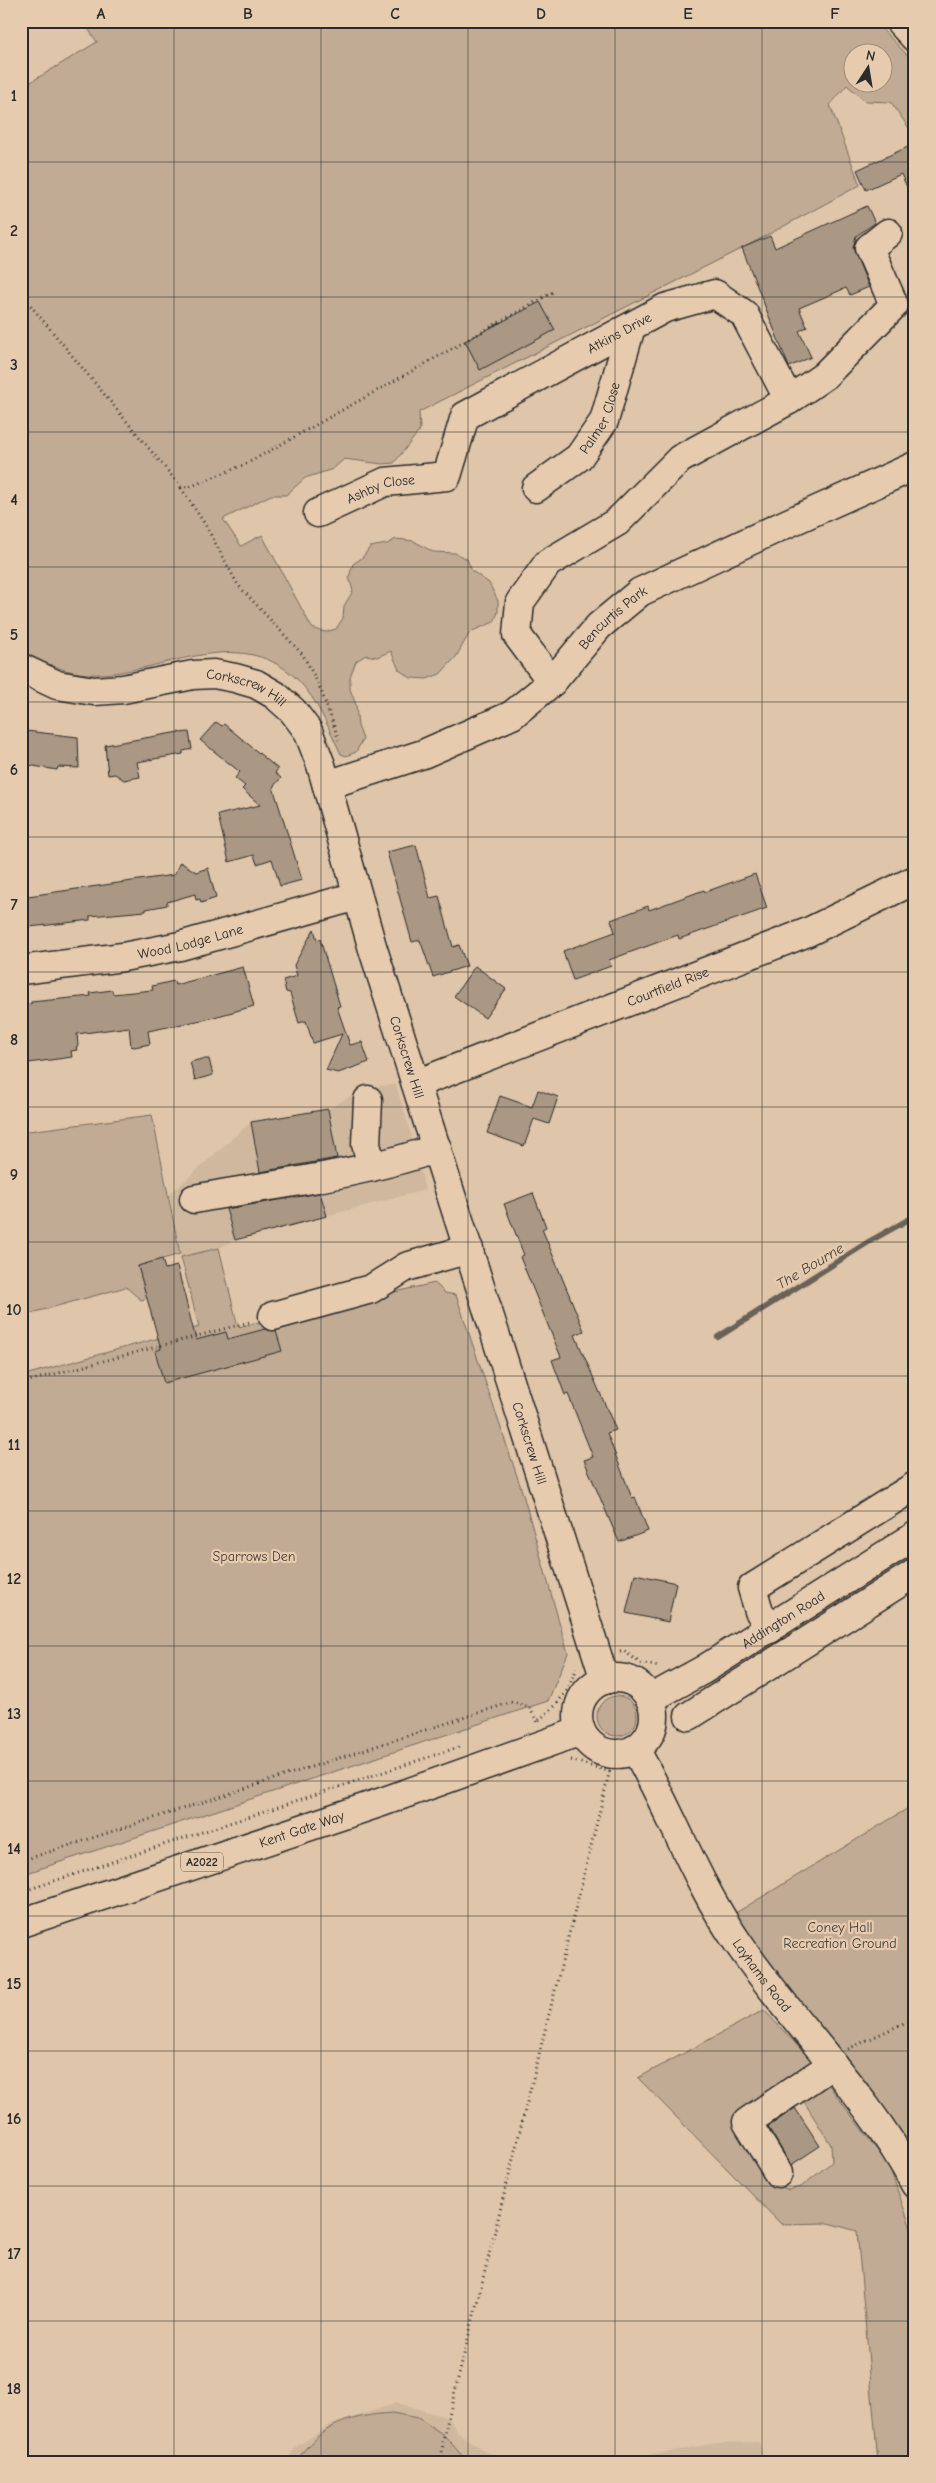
<svg xmlns="http://www.w3.org/2000/svg" width="936" height="2483" viewBox="0 0 936 2483" font-family="'Comic Neue',sans-serif">
<style>
.built{fill:#cfb89e}
.green{fill:#c1ab94;stroke:#766b60;fill-rule:evenodd}
.lines{fill:none;stroke-linecap:round;stroke-linejoin:round}
.stream{stroke:#6b6258;stroke-width:6}
.building{fill:#aa9884;stroke:#2b2b2b}
.minor-casing{stroke:#2b2b2b;stroke-width:31}
.major-casing{stroke:#2b2b2b;stroke-width:31}
.highway-casing{stroke:#2b2b2b;stroke-width:31}
.path{stroke:#2b2b2b;stroke-width:3;stroke-dasharray:1 4;stroke-linecap:butt}
.minor{stroke:#e7cbae;stroke-width:28}
.major{stroke:#e7cbae;stroke-width:28}
.highway{stroke:#e7cbae;stroke-width:28}
.grid{fill:none;stroke:#2b2b2b;stroke-width:1;stroke-opacity:0.55}
.labels{text-anchor:middle;stroke-width:4.5;stroke-linejoin:round;paint-order:stroke}
.shield{fill:#e7cbae;stroke:#635b52;stroke-width:1}
.shield-label{font-size:12px;font-weight:bold;fill:#2b2b2b}
.street-label{font-size:14px;fill:#2b2b2b;stroke:#e7cbae}
.park-label{font-size:14px;fill:#423e3b;stroke:#e7cbae}
.water-label{font-size:15px;font-style:italic;fill:#403d3a;stroke:#e7cbae}
.neatline{fill:none;stroke:#2b2b2b;stroke-width:2}
.grid-label{font-size:16px;text-anchor:middle;font-weight:bold;fill:#2b2b2b}
</style>
<rect width="100%" height="100%" fill="#dfc5a9"/>
<filter id="ink" filterUnits="userSpaceOnUse"><feTurbulence type="fractalNoise" baseFrequency=".02" numOctaves="2"/><feDisplacementMap in="SourceGraphic" scale="10" xChannelSelector="R" yChannelSelector="G"/><feConvolveMatrix kernelMatrix="1 2 1 2 8 2 1 2 1" color-interpolation-filters="sRGB"/></filter>
<g filter="url(#ink)">
<path class="built" d="M396,1085L415,1147L425,1190L235,1240L219,1248L181,1257L169,1195L251,1122L328,1109L351,1096L378,1086Z
M397,2403L449,2418L458,2433L501,2462H286L296,2447L330,2425Z
M756,2442L760,2443L764,2462H616L716,2443Z"/>
<path class="green" d="M83,21H874L915,63V137L891,102L865,101L847,85L830,105L860,185L760,239L419,412L420,430L394,463L382,464L344,459L333,469L305,478L286,495H271L223,519L241,546L262,535L312,628L325,632L336,629L343,618L344,606L353,591L349,577L353,564L362,558L370,547L387,544L396,539L414,541L433,552L455,553L467,559L472,571L489,583L498,601V612L494,622L470,632L456,657L440,674L427,679L411,678L399,670L391,651L377,657L366,655L356,661L350,677V689L356,705L358,726L363,739L356,752L346,756L341,754C328,727 318,700 297,679C237,621 158,677 89,674C65,673 42,662 21,650V88L97,42ZM854,52H884V82H854Z
M152,1115L180,1254L138,1266L147,1298L141,1300L126,1287L21,1316V1132Z
M219,1248L238,1327L435,1283L445,1293L456,1295L522,1491L568,1653L548,1701L21,1875V1376L199,1327L181,1257Z
M597 1716a20 20 0 1 1 40 0a20 20 0 1 1-40 0Z
M915,1804V2163L909,2151L734,1914Z
M764,2010L811,2060L810,2070L742,2112L778,2184L788,2190L801,2187L832,2162L831,2145L803,2100L828,2084L889,2166L915,2240V2462H878L857,2231L828,2223L781,2224L638,2078Z
M392,2413L418,2418L444,2435L464,2458V2462H296C320,2424 350,2416 392,2413Z"/>
<g class="lines">
<path class="stream" d="M718,1337L870,1241L915,1216"/>
</g>
<path class="building" d="M910,146L915,156V205L901,174L866,190L857,170Z
M867,206L875,223L856,236L853,248L869,287L850,295L846,288L799,308L807,327L799,331L811,357L789,367L742,248L770,236L775,248Z
M540,302L555,330L480,370L465,341Z
M216,722L222,726L224,724L278,769L275,773L281,778L273,787L302,880L280,886L272,859L257,864L254,855L229,862L218,815L260,805L242,789L245,786L235,778L240,772L200,740Z
M26,731L78,737L79,768L58,767L57,770L22,764L25,750L21,748V744Z
M179,732L180,733L189,732L192,749L183,751V754L137,762L140,777L124,780L115,774L108,775L105,745Z
M416,845L430,898L439,896L453,947L459,945L467,966L433,977L420,940L412,942L387,852Z
M180,862L196,872L208,868L216,898L201,903L200,899L196,900L195,894L167,902V905L146,909V911L90,916V920L49,925L28,927V923L21,924V897L174,875Z
M755,874L767,908L679,939L678,935L609,960L611,966L573,980L563,951L615,932L611,920L648,906L649,910L704,890L705,892Z
M314,929L317,940L320,939L340,1006L337,1007L350,1045L362,1042L369,1062L338,1073L326,1070L342,1034L313,1043L306,1021L299,1023L290,993L286,992L283,980L297,976L294,965Z
M475,966L506,989L485,1018L454,996Z
M243,967L254,1006L207,1019L148,1031L150,1044L134,1047L131,1046L129,1027L77,1034L78,1046L76,1047L77,1050L71,1051L72,1057L21,1064V1029H24L21,1005L31,1004V1002L91,996L90,993L112,990L113,994L153,990L152,986L174,981L175,985Z
M202,1059H209L213,1075L195,1080L190,1062Z
M538,1090L558,1097L549,1124L534,1119L524,1146L487,1133L500,1096L532,1107Z
M328,1109L337,1158L260,1172L251,1122Z
M320,1193L327,1216L235,1240L226,1209Z
M533,1193L546,1227L542,1229L584,1331L575,1335L616,1430L607,1433L632,1498L635,1497L648,1531L619,1542L584,1460L593,1457L568,1394L565,1395L552,1360L561,1357L520,1257L524,1255L504,1204Z
M162,1259L165,1269L177,1266L196,1340L226,1332L228,1339L265,1329L276,1331L282,1351L164,1383L155,1351L161,1349L138,1266Z
M635,1574L676,1583L668,1622L626,1613Z
M795,2108L820,2146L791,2165L768,2127Z"/>
<g class="lines">
<g class="minor-casing">
<g id="minor">
<path id="s1" d="M536,488L579,457L604,421L631,327"/>
<path id="s2" d="M318,513L385,482L447,476L465,416L665,308L715,294L744,314L789,400"/>
<path id="s3" d="M21,668L57,685L94,691L123,689L193,675L214,674L235,678L256,684L275,695L293,711L308,731L321,765L372,946L605,1680"/>
<path d="M552,682L517,635L520,602L548,563L617,522L680,459L789,400L824,376L894,305L869,248L888,233"/>
<path id="s4" d="M327,785L423,754L512,715L552,682L599,626L640,592L786,524L915,466"/>
<path id="s5" d="M21,970L123,957L180,946L357,896"/>
<path id="s6" d="M416,1084L808,932L915,880"/>
<path d="M368,1100L366,1144L372,1167"/>
<path d="M194,1199C273,1184 362,1175 437,1148"/>
<path d="M273,1316L371,1289L406,1267L469,1249"/>
<path d="M770,1629L759,1611L752,1588L915,1486"/>
<path d="M689,1716L915,1573"/>
<path id="s7" d="M635,1749C671,1811 695,1880 736,1940C792,2023 868,2094 915,2184"/>
<path d="M778,2173L747,2122L833,2064"/>
</g>
</g>
<g class="major-casing">
<g id="major">
<circle cx="616" cy="1716" r="38"/>
<path id="s8" d="M650,1699L703,1670L915,1536"/>
<path id="s9" d="M21,1923L382,1802L581,1731"/>
</g>
</g>
<g class="highway-casing">
<path id="highway" d="M899,21L915,38"/>
</g>
<path class="path" d="M21,27L25,21
M21,294L181,487H189L246,464L555,291
M181,488L205,524L238,585L303,655L319,685L339,740
M21,1383L250,1322
M620,1652L624,1651L640,1663L660,1667
M539,1720L555,1706L568,1689L577,1668
M571,1760L611,1772
M21,1861L512,1702L529,1707L538,1723
M21,1892L462,1746
M848,2049L915,2018
M441,2462L444,2435L613,1758"/>
<use href="#minor" class="minor"/>
<use href="#major" class="major"/>
<use href="#highway" class="highway"/>
</g>
</g>
<path class="grid" d="M174,21V2462M321,21V2462M468,21V2462M615,21V2462M762,21V2462M21,162H915M21,297H915M21,432H915M21,567H915M21,702H915M21,837H915M21,972H915M21,1107H915M21,1242H915M21,1376H915M21,1511H915M21,1646H915M21,1781H915M21,1916H915M21,2051H915M21,2186H915M21,2321H915"/>
<g class="labels">
<rect class="shield" x="181" y="1852.5" width="42" height="19" rx="4"/>
<g class="shield-label">
<text x="202" y="1866">A2022</text>
</g>
<g class="street-label">
<text dy="5" stroke="none"><textPath href="#s2" startOffset="374">Atkins Drive</textPath></text>
<text dy="5" stroke="none"><textPath href="#s1" startOffset="98">Palmer Close</textPath></text>
<text dy="5" stroke="none"><textPath href="#s2" startOffset="68">Ashby Close</textPath></text>
<text dy="5" stroke="none"><textPath href="#s4" startOffset="339">Bencurtis Park</textPath></text>
<text dy="5" stroke="none"><textPath href="#s3" startOffset="234">Corkscrew Hill</textPath></text>
<text dy="5" stroke="none"><textPath href="#s5" startOffset="172">Wood Lodge Lane</textPath></text>
<text dy="5" stroke="none"><textPath href="#s6" startOffset="270">Courtfield Rise</textPath></text>
<text dy="5" stroke="none"><textPath href="#s3" startOffset="654">Corkscrew Hill</textPath></text>
<text dy="5" stroke="none"><textPath href="#s3" startOffset="1059">Corkscrew Hill</textPath></text>
<text dy="5" stroke="none"><textPath href="#s8" startOffset="155">Addington Road</textPath></text>
<text dy="5" stroke="none"><textPath href="#s9" startOffset="296">Kent Gate Way</textPath></text>
<text dy="5" stroke="none"><textPath href="#s7" startOffset="260">Layhams Road</textPath></text>
</g>
<g class="park-label">
<text x="254" y="1561">Sparrows Den</text>
<text x="840" y="1932">Coney Hall<tspan x="840" dy="16">Recreation Ground</tspan></text>
</g>
<g class="water-label">
<text transform="translate(810 1266) rotate(-31)" y="5">The Bourne</text>
</g>
</g>
<rect width="936" height="2483" fill="none" stroke="#e7cbae" stroke-width="55"/>
<g transform="translate(868 68) rotate(12)"><circle r="24" fill="#e7cbae" stroke="#9c8b7a"/>
<path d="M0-4L9 19L0 12L-9 19Z" fill="#2b2b2b"/>
<text y="-8" font-size="14" font-weight="bold" text-anchor="middle" fill="#2b2b2b">N</text>
</g>
<rect x="28" y="28" width="880" height="2428" class="neatline"/>
<g class="grid-label">
<text x="101" y="19">A</text>
<text x="248" y="19">B</text>
<text x="395" y="19">C</text>
<text x="541" y="19">D</text>
<text x="688" y="19">E</text>
<text x="835" y="19">F</text>
<text x="14" y="101">1</text>
<text x="14" y="236">2</text>
<text x="14" y="370">3</text>
<text x="14" y="505">4</text>
<text x="14" y="640">5</text>
<text x="14" y="775">6</text>
<text x="14" y="910">7</text>
<text x="14" y="1045">8</text>
<text x="14" y="1180">9</text>
<text x="14" y="1315">10</text>
<text x="14" y="1450">11</text>
<text x="14" y="1584">12</text>
<text x="14" y="1719">13</text>
<text x="14" y="1854">14</text>
<text x="14" y="1989">15</text>
<text x="14" y="2124">16</text>
<text x="14" y="2259">17</text>
<text x="14" y="2394">18</text>
</g>
</svg>
